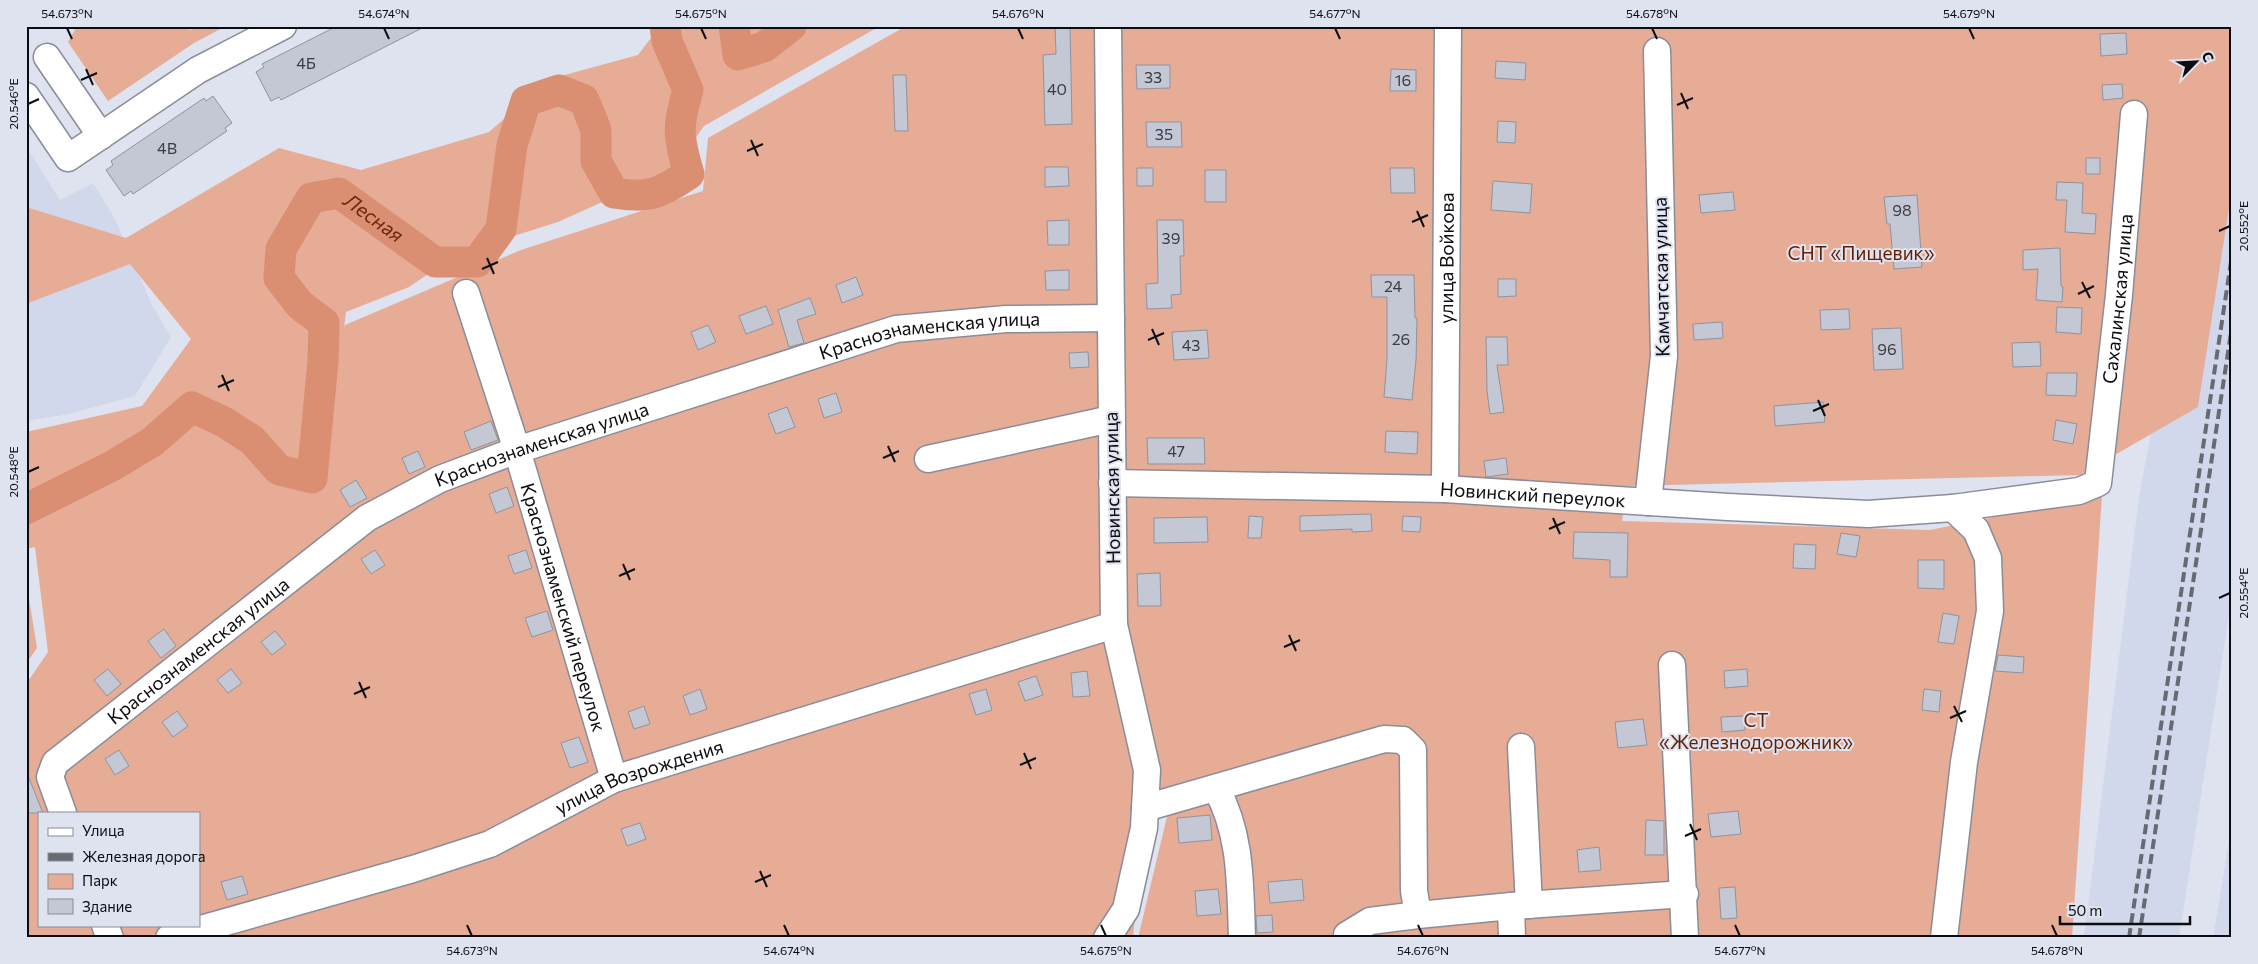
<svg xmlns="http://www.w3.org/2000/svg" width="2258" height="964" viewBox="0 0 2258 964" font-family="Commissioner,sans-serif">
<style>
.built{fill:#d2d8ec}
.green{fill:#e6ac96;fill-rule:evenodd}
.lines{fill:none;stroke-linecap:round;stroke-linejoin:round}
.river{stroke:#da8f73;stroke-width:31}
.building{fill:#c4c8d4;stroke:#8f939f}
.minor-casing{stroke:#8a8d99;stroke-width:29}
.minor{stroke:#fff;stroke-width:26}
.rail{stroke:#686a72;stroke-width:4;stroke-dasharray:10 5;stroke-linecap:butt}
.ticks{fill:none;stroke:#0c0d12;stroke-width:2}
.labels{text-anchor:middle;stroke-width:4;stroke-linejoin:round;paint-order:stroke}
.number-label{font-size:16px;fill:#3a3c42}
.park-label{font-size:19px;fill:#611f00;stroke:#dfe2ef}
.street-label{font-size:19px;fill:#0c0d12;stroke:#dfe2ef}
.water-label{font-size:20px;font-style:italic;fill:#6c290b;stroke:#dfe2ef}
.neatline{fill:none;stroke:#0c0d12;stroke-width:2}
.ticks-label{font-size:12px;text-anchor:middle;fill:#0c0d12}
</style>
<rect width="100%" height="100%" fill="#dfe2ef"/>
<path class="built" d="M2226,26H2232V596L2179,938H2084L2139,497Z
M26,146L60,200L93,183L115,219L152,305L171,337L135,396L69,414L26,421Z
M2232,823V938H2213Z"/>
<path class="green" d="M77,26H188L190,30L199,26H226L194,43L108,101L68,42Z
M660,26H880L704,126L673,170L558,222L459,253L409,287L346,312L344,328L345,325L521,250L703,191L708,138L906,26H2232V189L2198,407L2080,475L1628,486L1622,521L1930,530L2102,495L2072,938H1138L1171,800L1145,808L1133,938H26V684L48,652L35,547L26,549V432L142,406L191,339L130,264L26,304V207L126,238L279,148L361,170L489,132L550,79L638,55ZM268,461L315,462V463L311,478ZM39,813H199V925H39Z
M26,580L37,648L26,664Z"/>
<g class="lines">
<g class="river">
<path d="M734,26L738,55L764,47L791,26"/>
<path id="s1" d="M26,509L112,466L152,442L192,407L224,422L252,440L279,470L312,478L323,361L324,323L300,305L279,278L281,249L311,198L339,193L435,262H477L501,229L512,145L526,101L559,90L584,100L596,130V161L614,193C650,199 660,193 689,174C678,137 677,127 688,90L667,41L665,26"/>
</g>
</g>
<path class="building" d="M337,26H426L281,100L279,97L271,101L256,72L264,67L262,64Z
M1055,26H1070L1072,124L1045,125L1043,55L1056,54Z
M2126,33L2127,54L2101,56L2100,34Z
M1496,61L1526,63L1525,80L1495,78Z
M1136,65H1170V88L1137,89Z
M1391,69L1416,70V91H1390Z
M893,75H906L908,131H895Z
M2122,84L2123,98L2103,100L2102,85Z
M213,96L232,123L225,128L227,131L133,194L131,191L124,196L106,170L113,165L111,161L204,98L206,101Z
M1498,121L1516,122L1515,143L1497,142Z
M1146,122H1181L1182,147H1147Z
M2086,158H2100V174H2086Z
M1045,167H1068L1069,186L1045,187Z
M1137,168H1153V186H1137Z
M1390,168H1414L1415,193H1391Z
M1205,170H1226V202H1205Z
M1493,181L1532,184L1530,213L1491,210Z
M2057,182L2083,183L2082,213L2096,214L2095,234L2065,232L2067,200H2056Z
M1733,192L1735,210L1701,213L1699,195Z
M1917,195L1922,267L1894,269L1890,224H1887L1884,197Z
M1069,220V245H1048L1047,221Z
M1157,220H1183L1184,256H1180L1181,294L1171,295L1172,308L1147,309L1146,284L1158,283Z
M2060,248L2061,286L2063,287L2062,302L2036,300L2038,269L2023,270V250Z
M1069,270V290H1046L1045,271Z
M1371,275H1414L1415,318H1417L1416,360L1412,400L1384,397L1387,359V297H1372Z
M856,277L863,295L842,303L836,285Z
M1498,279H1516V296L1498,297Z
M810,298L816,314L797,320L804,343L789,347L778,310Z
M766,306L773,324L746,334L739,316Z
M2057,307L2082,308L2081,334L2056,332Z
M1849,309L1850,329L1821,330L1820,310Z
M1722,322L1723,338L1694,340L1693,324Z
M708,325L716,342L698,350L691,332Z
M1901,328L1903,369L1874,370L1872,329Z
M1207,330L1209,358L1174,360L1172,332Z
M1486,337H1507L1508,365H1497L1504,412L1490,414L1487,391Z
M2040,342L2041,366L2013,367L2012,343Z
M1088,352L1089,367L1070,368L1069,353Z
M2047,373H2077L2076,396L2046,395Z
M836,393L842,412L824,418L818,399Z
M1823,402L1825,422L1775,426L1774,406Z
M787,407L795,427L776,434L768,414Z
M2056,420L2077,424L2073,444L2053,440Z
M491,421L498,440L471,450L464,432Z
M1386,431L1418,432L1417,454L1385,452Z
M1147,438H1204L1205,464H1148Z
M418,451L425,467L409,474L402,458Z
M1506,458L1508,474L1486,477L1484,461Z
M356,480L367,498L350,507L340,490Z
M507,487L514,506L496,513L489,494Z
M1371,514L1372,531L1352,532V529L1300,531V516Z
M1249,516L1263,517L1261,538H1248Z
M1403,516L1421,517L1420,532L1402,531Z
M1207,517L1208,542L1154,543V518Z
M1574,532L1628,533L1627,577H1610V560L1573,558Z
M1841,533L1860,536L1856,557L1837,554Z
M1794,544L1816,545L1815,569L1793,568Z
M375,550L385,565L371,574L361,559Z
M526,550L532,568L514,574L508,556Z
M1918,560H1944V589L1918,588Z
M1160,573L1161,606H1138L1137,574Z
M547,611L553,630L532,637L525,618Z
M1943,613L1959,616L1954,644L1938,642Z
M164,629L176,646L161,658L148,641Z
M275,631L286,644L272,655L261,642Z
M1998,655L2024,657L2023,673L1995,671Z
M108,669L121,684L107,696L94,680Z
M231,669L242,683L228,693L217,680Z
M1747,669L1748,686L1725,688L1724,671Z
M1087,671L1090,696L1073,697L1071,673Z
M1036,676L1043,695L1025,701L1018,682Z
M700,689L707,709L690,715L683,696Z
M986,689L992,710L976,715L969,694Z
M1924,689L1941,691L1939,712L1922,710Z
M644,706L650,724L634,729L628,712Z
M177,711L188,726L173,737L162,722Z
M1744,716L1745,730L1722,732L1721,717Z
M1643,719L1647,745L1618,748L1615,722Z
M579,737L588,762L570,768L561,743Z
M119,750L129,766L115,775L105,759Z
M26,773H27L43,813H26Z
M1738,811L1741,834L1711,837L1708,814Z
M1210,815L1212,840L1179,843L1177,818Z
M1646,820L1664,821V855H1645Z
M640,823L646,839L627,846L621,829Z
M1599,847L1601,870L1579,872L1577,850Z
M242,876L248,894L227,900L221,882Z
M1302,879L1304,900L1270,903L1268,882Z
M1735,887L1737,918L1721,919L1719,888Z
M1218,889L1221,914L1197,916L1195,891Z
M1272,915L1273,932L1257,933L1256,916Z"/>
<g class="lines">
<g class="minor-casing">
<g id="minor">
<path d="M47,57L101,136"/>
<path d="M26,96L68,158L198,70L283,26"/>
<path id="s2" d="M466,293L517,450L614,779"/>
<path d="M928,459L1111,419"/>
<path id="s3" d="M1112,483L1445,489L1728,507L1868,514L1953,508L2079,491L2098,483L2119,295L2134,114"/>
<path id="s4" d="M1445,489L1448,26"/>
<path d="M1648,502L1664,356L1657,51"/>
<path d="M1672,665L1685,938"/>
<path d="M1521,747L1529,905"/>
<path d="M1216,788C1242,835 1240,885 1242,938"/>
<path d="M1145,808L1384,739L1403,740L1413,750L1414,891L1418,915L1511,906L1512,938"/>
<path id="s5" d="M63,813L50,777L55,763L367,518L440,479L517,450L896,329L1006,319L1111,318"/>
<path d="M1511,906L1685,894"/>
<path d="M105,925L110,938"/>
<path id="s6" d="M169,938L413,869L490,844L614,779L1114,625"/>
<path d="M1107,938L1126,909L1144,828L1147,770L1114,625L1108,26"/>
<path d="M1347,938V935L1370,921L1418,915"/>
<path d="M1944,938L1964,762L1990,611L1988,558L1976,530L1953,508"/>
</g>
</g>
<use href="#minor" class="minor"/>
<path class="rail" d="M2129,938L2232,255
M2139,938L2232,326"/>
</g>
<path class="ticks" d="M67,28L72,39M384,28L389,39M701,28L706,39M1018,28L1023,39M1335,28L1340,39M1652,28L1657,39M1969,28L1974,39M86,69L93,85M81,80L97,73M1681,93L1688,109M28,104L39,99M1677,105L1693,98M751,140L758,156M747,151L763,144M1417,211L1424,227M1412,222L1428,215M2219,231L2230,226M487,258L494,274M482,269L498,262M2082,282L2090,298M2078,294L2094,286M1152,329L1159,345M1148,340L1164,333M222,375L229,391M218,387L234,380M1818,400L1825,416M1813,411L1829,404M888,446L895,462M883,458L899,451M28,472L39,467M1553,518L1560,534M1549,529L1565,522M623,564L630,580M619,576L635,569M2219,598L2230,593M1289,635L1296,651M1284,647L1300,640M359,682L366,698M354,694L370,687M1954,706L1962,722M1950,718L1966,711M1024,753L1031,769M1020,765L1036,758M1690,824L1697,840M1685,836L1701,829M760,871L767,887M755,882L771,875M467,925L472,936M784,925L789,936M1101,925L1106,936M1418,925L1423,936M1735,925L1740,936M2052,925L2057,936"/>
<g class="labels">
<g class="number-label">
<text x="306" y="69">4Б</text>
<text x="1153" y="83">33</text>
<text x="1403" y="86">16</text>
<text x="1057" y="95">40</text>
<text x="1164" y="140">35</text>
<text x="167" y="154">4В</text>
<text x="1902" y="216">98</text>
<text x="1171" y="244">39</text>
<text x="1393" y="292">24</text>
<text x="1401" y="345">26</text>
<text x="1191" y="351">43</text>
<text x="1887" y="355">96</text>
<text x="1176" y="457">47</text>
</g>
<g class="park-label">
<text x="1861" y="260">СНТ «Пищевик»</text>
<text x="1756" y="727">СТ<tspan x="1756" dy="22">«Железнодорожник»</tspan></text>
</g>
<g class="street-label">
<text dy="7" stroke="none"><textPath href="#s4" startOffset="231">улица Войкова</textPath></text>
<text transform="translate(1661 277) rotate(-91)" y="7">Камчатская улица</text>
<text dy="7" stroke="none"><textPath href="#s3" startOffset="1175">Сахалинская улица</textPath></text>
<text dy="7" stroke="none"><textPath href="#s5" startOffset="1045">Краснознаменская улица</textPath></text>
<text dy="7" stroke="none"><textPath href="#s5" startOffset="640">Краснознаменская улица</textPath></text>
<text transform="translate(1112 488) rotate(-91)" y="7">Новинская улица</text>
<text dy="7" stroke="none"><textPath href="#s3" startOffset="421">Новинский переулок</textPath></text>
<text dy="7" stroke="none"><textPath href="#s2" startOffset="329">Краснознаменский переулок</textPath></text>
<text dy="7" stroke="none"><textPath href="#s5" startOffset="235">Краснознаменская улица</textPath></text>
<text dy="7" stroke="none"><textPath href="#s6" startOffset="499">улица Возрождения</textPath></text>
</g>
<g class="water-label">
<text dy="7" stroke="none"><textPath href="#s1" startOffset="718">Лесная</textPath></text>
</g>
</g>
<rect width="2258" height="964" fill="none" stroke="#dfe2ef" stroke-width="55"/>
<rect x="38" y="812" width="162" height="115" fill="#dfe2ef" stroke="#8b8d97"/>
<rect x="48" y="828" width="25" height="8" fill="#ffffff" stroke="#8b8d97"/>
<text x="82" y="836" font-size="15" fill="#0c0d12">Улица</text>
<rect x="48" y="853" width="25" height="8" fill="#686a72" stroke="#8b8d97"/>
<text x="82" y="862" font-size="15" fill="#0c0d12">Железная дорога</text>
<rect x="48" y="874" width="25" height="15" fill="#e6ac96" stroke="#8b8d97"/>
<text x="82" y="886" font-size="15" fill="#0c0d12">Парк</text>
<rect x="48" y="899" width="25" height="15" fill="#c4c8d4" stroke="#8b8d97"/>
<text x="82" y="912" font-size="15" fill="#0c0d12">Здание</text>
<g transform="translate(2196 62) rotate(66)" stroke="#dfe2ef" stroke-width="4" paint-order="stroke">
<path d="M0-4L9 19L0 12L-9 19Z" fill="#0c0d12"/>
<text y="-8" font-size="14" font-weight="bold" text-anchor="middle" fill="#0c0d12">С</text>
</g>
<path d="M2060 916v8h130v-8" fill="none" stroke="#0c0d12" stroke-width="2.5"/>
<text x="2068" y="916" font-size="15" fill="#0c0d12" stroke="#dfe2ef" stroke-width="4" paint-order="stroke">50 m</text>
<rect x="28" y="28" width="2202" height="908" class="neatline"/>
<g class="ticks-label">
<text x="67" y="18">54.673°N</text>
<text x="384" y="18">54.674°N</text>
<text x="701" y="18">54.675°N</text>
<text x="1018" y="18">54.676°N</text>
<text x="1335" y="18">54.677°N</text>
<text x="1652" y="18">54.678°N</text>
<text x="1969" y="18">54.679°N</text>
<text transform="translate(14 104) rotate(-90)" y="4">20.546°E</text>
<text transform="translate(2244 226) rotate(-90)" y="4">20.552°E</text>
<text transform="translate(14 472) rotate(-90)" y="4">20.548°E</text>
<text transform="translate(2244 593) rotate(-90)" y="4">20.554°E</text>
<text x="472" y="955">54.673°N</text>
<text x="789" y="955">54.674°N</text>
<text x="1106" y="955">54.675°N</text>
<text x="1423" y="955">54.676°N</text>
<text x="1740" y="955">54.677°N</text>
<text x="2057" y="955">54.678°N</text>
</g>
</svg>
